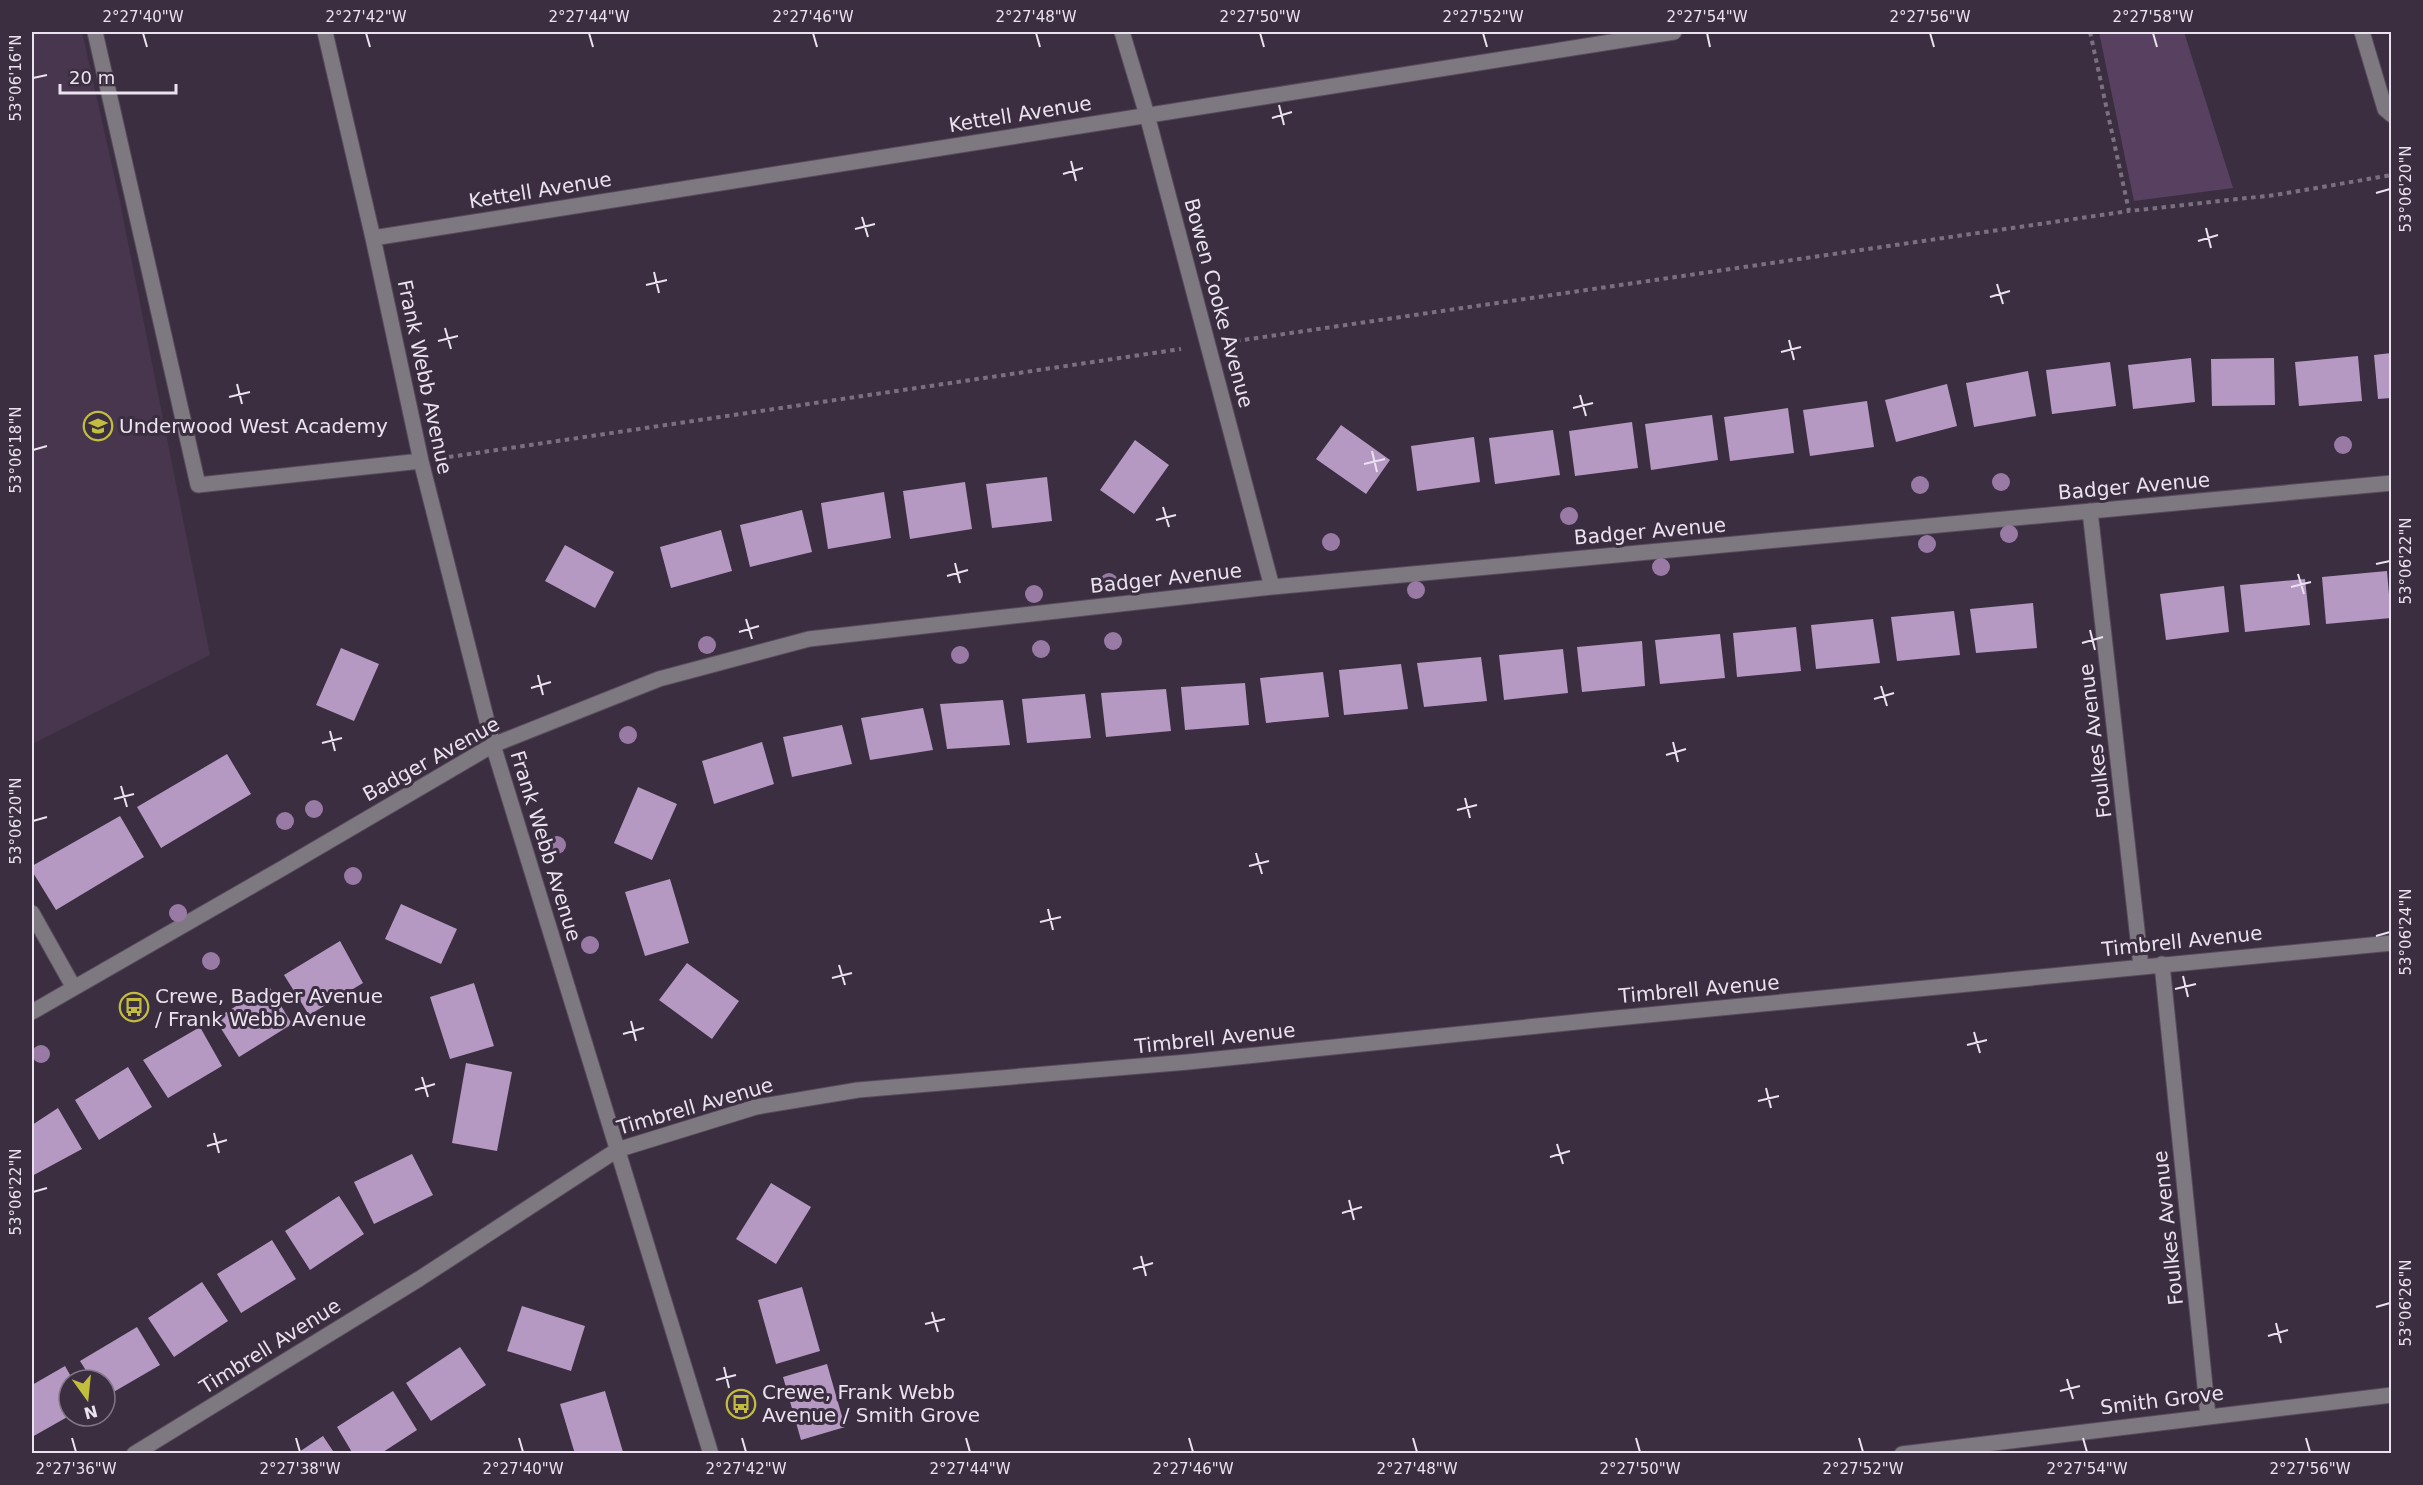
<svg xmlns="http://www.w3.org/2000/svg" width="2423" height="1485" viewBox="0 0 2423 1485" font-family="'DejaVu Sans',sans-serif">
<style>
.built{fill:#47364e}
.green{fill:#584160}
.building{fill:#b699c2}
.lines{fill:none;stroke-linecap:round;stroke-linejoin:round}
.minor-casing{stroke:#574b5c;stroke-width:17}
.path{stroke:#7b7080;stroke-width:4;stroke-dasharray:4.5 4.5;stroke-linecap:butt}
.minor{stroke:#7e7881;stroke-width:15}
.tree{fill:#987aa5}
.ticks{fill:none;stroke:#eae2ee;stroke-width:2}
.labels{text-anchor:middle;stroke-width:6;stroke-linejoin:round;paint-order:stroke}
.street-label{font-size:20px;fill:#eae2ee;stroke:#3b2e40}
.poi-label{font-size:20px;fill:#eae2ee;stroke:#3b2e40;text-anchor:start}
.neatline{fill:none;stroke:#eae2ee;stroke-width:2}
.ticks-label{font-size:15px;text-anchor:middle;fill:#eae2ee}
</style>
<rect width="100%" height="100%" fill="#3b2e40"/>
<path class="built" d="M32,32H82L119,197L210,655L32,744Z"/>
<path class="green" d="M2099,32H2184L2233,188L2134,201Z"/>
<path class="building" d="M2391,353V398L2378,399L2374,355Z
M2358,356L2362,401L2299,406L2295,362Z
M2191,358L2195,402L2133,409L2128,365Z
M2274,358L2275,405L2212,406L2211,359Z
M2110,362L2116,406L2052,414L2046,370Z
M2028,371L2036,416L1974,427L1966,383Z
M1947,384L1957,426L1896,442L1885,400Z
M1867,401L1874,447L1810,456L1803,410Z
M1788,408L1794,453L1730,461L1724,417Z
M1712,415L1718,460L1651,470L1645,424Z
M1632,422L1638,468L1575,476L1569,431Z
M1341,425L1390,460L1366,494L1316,459Z
M1553,430L1560,475L1495,484L1489,438Z
M1474,437L1480,482L1417,491L1411,446Z
M1135,440L1169,465L1134,514L1100,490Z
M1047,477L1052,521L992,528L986,484Z
M965,482L972,529L910,539L903,491Z
M884,492L891,538L828,549L821,503Z
M802,510L812,552L750,567L740,525Z
M721,530L732,571L671,588L660,547Z
M565,545L614,572L595,608L545,581Z
M2387,571L2391,618L2326,624L2322,577Z
M2305,579L2310,625L2245,632L2240,585Z
M2224,586L2229,632L2166,640L2160,594Z
M2033,603L2037,648L1976,653L1970,609Z
M1954,611L1960,655L1897,661L1891,617Z
M1873,619L1880,663L1816,669L1811,625Z
M1796,627L1801,671L1737,677L1733,633Z
M1720,634L1725,678L1660,684L1655,640Z
M1642,641L1645,686L1582,692L1577,647Z
M341,648L379,664L354,721L316,705Z
M1563,649L1568,693L1504,700L1499,655Z
M1481,657L1487,701L1424,707L1417,663Z
M1401,664L1408,709L1344,715L1339,670Z
M1323,672L1329,717L1266,723L1260,678Z
M1245,683L1249,725L1185,730L1181,687Z
M1166,689L1171,731L1106,737L1101,693Z
M1085,694L1091,738L1027,743L1022,699Z
M1003,700L1010,745L947,749L940,704Z
M923,708L933,750L870,760L861,718Z
M842,725L852,764L792,777L783,737Z
M762,742L774,784L714,804L702,761Z
M227,754L251,794L161,848L137,807Z
M638,787L677,804L652,860L614,843Z
M120,816L144,857L56,910L32,871V866Z
M670,879L689,943L645,956L625,892Z
M401,904L457,929L441,964L385,939Z
M340,941L363,983L309,1015L284,975Z
M687,963L739,1001L712,1039L659,1000Z
M474,983L494,1046L450,1059L430,997Z
M269,986L292,1024L239,1057L215,1019Z
M200,1027L222,1066L168,1098L143,1060Z
M466,1063L512,1072L497,1151L452,1143Z
M128,1067L152,1107L99,1140L75,1100Z
M58,1108L82,1149L32,1176V1125Z
M412,1154L433,1195L374,1224L354,1182Z
M771,1183L811,1207L776,1264L736,1239Z
M339,1196L364,1234L310,1270L285,1231Z
M272,1240L296,1279L241,1313L217,1274Z
M202,1282L228,1321L174,1357L148,1318Z
M802,1287L820,1351L776,1364L758,1300Z
M522,1306L585,1326L571,1371L507,1351Z
M137,1327L160,1365L105,1397V1380H92L80,1361Z
M460,1347L486,1385L431,1421L406,1383Z
M827,1364L845,1427L801,1440L783,1377Z
M65,1366L73,1380H69V1416L32,1437V1385Z
M393,1391L417,1430L380,1454H353L337,1427Z
M605,1391L623,1452L575,1454L560,1404Z
M323,1436L335,1454H296Z"/>
<g class="lines">
<g class="minor-casing">
<path id="minor" d="M95,32L198,485L421,461
M325,32L373,238L421,461L493,745L711,1454
M1122,32L1147,115L1272,587
M2362,32L2385,109L2392,115
M373,238L1674,32
M2090,511L2141,966
M32,913L74,988
M2162,964L2208,1416
M32,1012L283,868L493,745L659,679L809,639L1272,587L2392,483
M134,1454L419,1279L617,1150L756,1107L858,1090L1188,1062L1596,1020L2392,943
M1902,1454L2392,1395"/>
</g>
<path class="path" d="M2090,32L2129,211L2275,195L2392,175
M1236,341L2129,211
M449,457L1181,349"/>
<use href="#minor" class="minor"/>
</g>
<g class="tree">
<circle cx="2343" cy="445" r="9"/>
<circle cx="2001" cy="482" r="9"/>
<circle cx="1920" cy="485" r="9"/>
<circle cx="1569" cy="516" r="9"/>
<circle cx="2009" cy="534" r="9"/>
<circle cx="1331" cy="542" r="9"/>
<circle cx="1927" cy="544" r="9"/>
<circle cx="1661" cy="567" r="9"/>
<circle cx="1109" cy="582" r="9"/>
<circle cx="1416" cy="590" r="9"/>
<circle cx="1034" cy="594" r="9"/>
<circle cx="1113" cy="641" r="9"/>
<circle cx="707" cy="645" r="9"/>
<circle cx="1041" cy="649" r="9"/>
<circle cx="960" cy="655" r="9"/>
<circle cx="628" cy="735" r="9"/>
<circle cx="314" cy="809" r="9"/>
<circle cx="285" cy="821" r="9"/>
<circle cx="557" cy="845" r="9"/>
<circle cx="353" cy="876" r="9"/>
<circle cx="178" cy="913" r="9"/>
<circle cx="590" cy="945" r="9"/>
<circle cx="211" cy="961" r="9"/>
<circle cx="41" cy="1054" r="9"/>
</g>
<path class="ticks" d="M143,33L147,47M366,33L370,47M589,33L593,47M813,33L817,47M1036,33L1040,47M1260,33L1264,47M1483,33L1487,47M1707,33L1710,47M1930,33L1934,47M2153,33L2157,47M33,78L47,75M1279,105L1284,125M1272,118L1292,112M1071,161L1076,181M1063,174L1083,168M2376,193L2390,189M862,217L868,237M2206,228L2211,248M855,229L875,224M2198,241L2218,235M654,272L659,293M1997,284L2003,304M646,285L667,280M1990,297L2010,291M445,328L451,349M1789,340L1794,360M438,341L458,336M1781,352L1801,347M237,384L242,404M1580,395L1586,416M229,397L250,392M1573,408L1593,403M33,450L47,446M1372,451L1377,472M1364,464L1385,459M1163,507L1169,527M1156,520L1176,515M955,563L960,583M2376,564L2390,561M2298,574L2304,594M947,576L968,570M2291,587L2311,582M746,619L752,639M2090,630L2095,650M739,632L759,626M2082,643L2103,637M538,675L543,695M1881,686L1887,706M531,688L551,682M1874,699L1894,693M330,731L335,751M1673,742L1678,762M322,743L342,738M1666,755L1686,749M121,786L127,807M1465,798L1470,818M114,799L134,794M1457,810L1477,805M33,821L47,817M1256,853L1262,874M1249,866L1269,861M1048,909L1053,930M1040,922L1061,917M2376,936L2390,932M839,965L845,985M2183,976L2188,997M832,978L852,973M2175,989L2196,984M631,1021L636,1041M1974,1032L1980,1053M623,1034L644,1028M1967,1045L1987,1040M422,1077L428,1097M1766,1088L1771,1108M415,1090L435,1084M1758,1101L1779,1096M214,1133L219,1153M1557,1144L1563,1164M207,1146L227,1140M1550,1157L1570,1151M33,1192L47,1188M1349,1200L1354,1220M1342,1213L1362,1207M1141,1256L1146,1276M1133,1269L1153,1263M2376,1307L2390,1303M932,1312L938,1332M2276,1323L2281,1343M925,1324L945,1319M2268,1336L2288,1330M724,1367L729,1388M2067,1379L2073,1399M716,1380L736,1375M2060,1391L2080,1386M72,1438L76,1452M296,1438L300,1452M519,1438L523,1452M742,1438L746,1452M966,1438L970,1452M1189,1438L1193,1452M1413,1438L1417,1452M1636,1438L1640,1452M1859,1438L1863,1452M2083,1438L2087,1452M2306,1438L2310,1452"/>
<defs>
<g id="school-ring" transform="scale(1.5)"><circle r="9.5" fill="#3b2e40" stroke="#c3bd3e" stroke-width="1.5"/><path d="M0-5L7-2L0 1L-7-2ZM-4 1L0 2.5L4 1V4Q0 6-4 4Z" fill="#c3bd3e"/></g>
<g id="bus-ring" transform="scale(1.5)"><circle r="9.5" fill="#3b2e40" stroke="#c3bd3e" stroke-width="1.5"/><path d="M-5-6H5V4H4V6H2V4H-2V6H-4V4H-5ZM-3.5-4V0h7V-4ZM-3.5 1.2v1.5H-2V1.2ZM2 1.2v1.5H3.5V1.2Z" fill="#c3bd3e"/></g>
</defs>
<g fill-rule="evenodd">
<use href="#school-ring" x="98" y="426"/>
<use href="#bus-ring" x="134" y="1007"/>
<use href="#bus-ring" x="741" y="1404"/>
</g>
<g class="labels">
<g class="street-label">
<text transform="translate(1020 114) rotate(-9)" y="7">Kettell Avenue</text>
<text transform="translate(540 190) rotate(-9)" y="7">Kettell Avenue</text>
<text transform="translate(1219 303) rotate(75)" y="7">Bowen Cooke Avenue</text>
<text transform="translate(425 377) rotate(78)" y="7">Frank Webb Avenue</text>
<text transform="translate(2134 486) rotate(-5)" y="7">Badger Avenue</text>
<text transform="translate(1650 531) rotate(-5)" y="7">Badger Avenue</text>
<text transform="translate(1166 578) rotate(-6)" y="7">Badger Avenue</text>
<text transform="translate(2095 741) rotate(-97)" y="7">Foulkes Avenue</text>
<text transform="translate(431 759) rotate(-29)" y="7">Badger Avenue</text>
<text transform="translate(546 846) rotate(73)" y="7">Frank Webb Avenue</text>
<text transform="translate(2182 941) rotate(-6)" y="7">Timbrell Avenue</text>
<text transform="translate(1699 989) rotate(-5)" y="7">Timbrell Avenue</text>
<text transform="translate(1215 1038) rotate(-6)" y="7">Timbrell Avenue</text>
<text transform="translate(695 1106) rotate(-16)" y="7">Timbrell Avenue</text>
<text transform="translate(2168 1228) rotate(-96)" y="7">Foulkes Avenue</text>
<text transform="translate(270 1346) rotate(-32)" y="7">Timbrell Avenue</text>
<text transform="translate(2162 1400) rotate(-7)" y="7">Smith Grove</text>
</g>
<g class="poi-label">
<text x="119" y="433">Underwood West Academy</text>
<text x="155" y="1003">Crewe, Badger Avenue<tspan x="155" dy="23">/ Frank Webb Avenue</tspan></text>
<text x="762" y="1399">Crewe, Frank Webb<tspan x="762" dy="23">Avenue / Smith Grove</tspan></text>
</g>
</g>
<rect width="2423" height="1485" fill="none" stroke="#3b2e40" stroke-width="66"/>
<g transform="translate(87 1398) rotate(165)"><circle r="28" fill="#3b2e40" stroke="#817686" stroke-width="1.5"/>
<path d="M0-4.5L10 22L0 15L-10 22Z" fill="#c3bd3e"/>
<text y="-9" font-size="16" font-weight="bold" text-anchor="middle" fill="#eae2ee">N</text>
</g>
<path d="M60 84v9h116v-9" fill="none" stroke="#eae2ee" stroke-width="3"/>
<text x="69" y="84" font-size="18" fill="#eae2ee" stroke="#3b2e40" stroke-width="4.5" paint-order="stroke">20 m</text>
<rect x="33" y="33" width="2357" height="1419" class="neatline"/>
<g class="ticks-label">
<text x="143" y="22">2°27'40"W</text>
<text x="366" y="22">2°27'42"W</text>
<text x="589" y="22">2°27'44"W</text>
<text x="813" y="22">2°27'46"W</text>
<text x="1036" y="22">2°27'48"W</text>
<text x="1260" y="22">2°27'50"W</text>
<text x="1483" y="22">2°27'52"W</text>
<text x="1707" y="22">2°27'54"W</text>
<text x="1930" y="22">2°27'56"W</text>
<text x="2153" y="22">2°27'58"W</text>
<text transform="translate(16 78) rotate(-90)" y="5">53°06'16"N</text>
<text transform="translate(2406 189) rotate(-90)" y="5">53°06'20"N</text>
<text transform="translate(16 450) rotate(-90)" y="5">53°06'18"N</text>
<text transform="translate(2406 561) rotate(-90)" y="5">53°06'22"N</text>
<text transform="translate(16 821) rotate(-90)" y="5">53°06'20"N</text>
<text transform="translate(2406 932) rotate(-90)" y="5">53°06'24"N</text>
<text transform="translate(16 1192) rotate(-90)" y="5">53°06'22"N</text>
<text transform="translate(2406 1303) rotate(-90)" y="5">53°06'26"N</text>
<text x="76" y="1474">2°27'36"W</text>
<text x="300" y="1474">2°27'38"W</text>
<text x="523" y="1474">2°27'40"W</text>
<text x="746" y="1474">2°27'42"W</text>
<text x="970" y="1474">2°27'44"W</text>
<text x="1193" y="1474">2°27'46"W</text>
<text x="1417" y="1474">2°27'48"W</text>
<text x="1640" y="1474">2°27'50"W</text>
<text x="1863" y="1474">2°27'52"W</text>
<text x="2087" y="1474">2°27'54"W</text>
<text x="2310" y="1474">2°27'56"W</text>
</g>
</svg>
